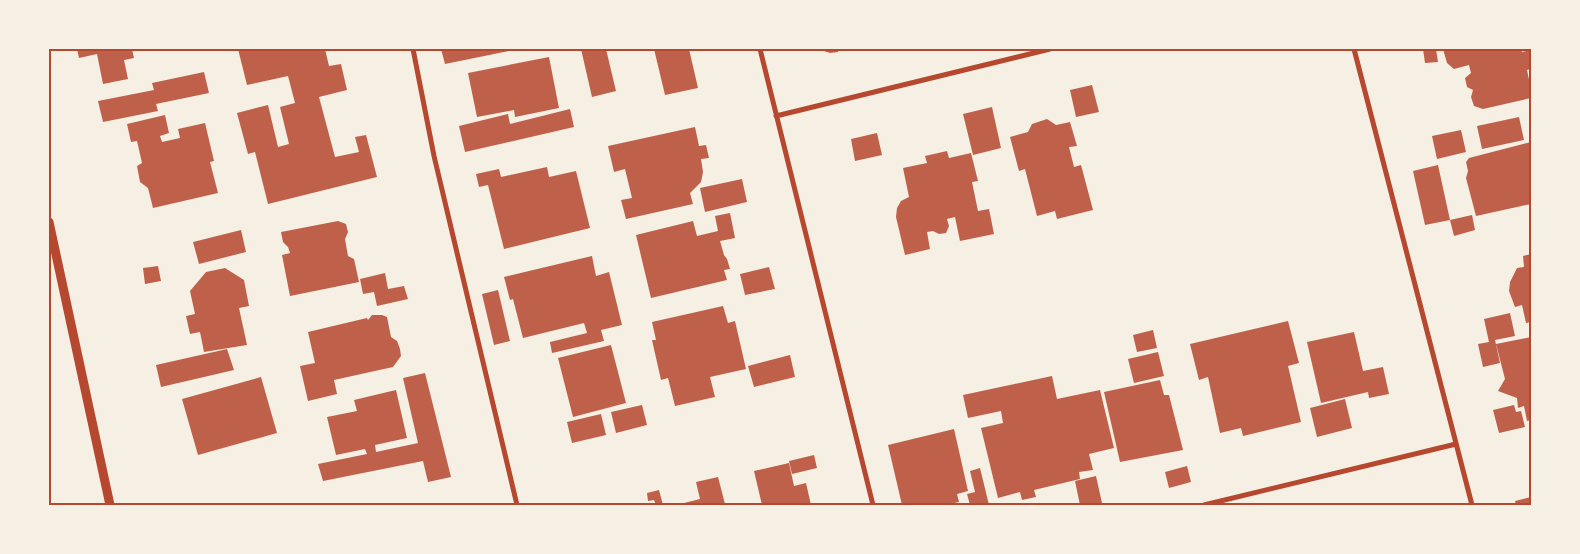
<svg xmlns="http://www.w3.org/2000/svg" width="1580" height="554" viewBox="0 0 1580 554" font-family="Inter,sans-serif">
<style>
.building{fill:#bf614a}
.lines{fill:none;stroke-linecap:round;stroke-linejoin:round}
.minor{stroke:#b5482f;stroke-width:5}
.tertiary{stroke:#b5482f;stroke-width:9}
.neatline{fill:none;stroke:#b5482f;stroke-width:2}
</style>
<rect width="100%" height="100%" fill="#f6efe4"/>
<path class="building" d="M77,49H132L134,58L124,60L128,79L103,84L97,54L79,58Z
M238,49H325L329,66L341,64L347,90L319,97L335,157L359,152L355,137L366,135L377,177L268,204L255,152L248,154L237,113L268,105L278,147L289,144L280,107L295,103L288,76L247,85Z
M441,49H514V50L445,64Z
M581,49H606L616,91L592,97Z
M654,49H689L698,88L665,95Z
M822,49H839L838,52L830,53L824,51Z
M1423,49H1436L1438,62L1425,63Z
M1443,49H1521L1522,52L1531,50V69L1527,70L1531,89V98L1483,109L1474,106L1471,97L1473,90L1467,87L1465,78L1471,73L1469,65L1454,69L1447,63Z
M549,57L559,108L515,117L514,110L477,117L468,73Z
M204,72L209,93L156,104L158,111L103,122L98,101L154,90L152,83Z
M1092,85L1099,112L1076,117L1070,90Z
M992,107L1001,148L973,155L963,114Z
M570,109L574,127L465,152L459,126L508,114L510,124Z
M165,115L169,133L160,136L162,142L180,138L178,129L205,123L214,161L210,162L218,193L153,208L148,188L140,182L137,166L142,163L137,141L131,142L127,124Z
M1519,117L1524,140L1482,149L1477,126Z
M1047,119L1056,125L1070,122L1077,146L1069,147L1074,167L1081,165L1093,210L1057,219L1055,211L1037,216L1025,169L1019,171L1010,137L1028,132L1032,124Z
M695,127L699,146L706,145L709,158L701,159L703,172L701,182L690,193L693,204L626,219L621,200L632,198L625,169L614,172L608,146Z
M1461,130L1466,152L1437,159L1432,136Z
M877,133L882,155L855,161L851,139Z
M1531,142V204L1476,216L1466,178L1468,171L1466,162L1469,158Z
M947,151L949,158L971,153L978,181L972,182L978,211L989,209L994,234L960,241L955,217L947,219L949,226L946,233L939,234L933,231L927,232L930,249L905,255L896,217L897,208L901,201L909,197L903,168L927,163L925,156Z
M1438,165L1450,220L1425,225L1413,171Z
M547,167L549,177L576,171L590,228L504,249L488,185L479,187L476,174L499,169L501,177Z
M742,179L747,202L705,212L700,188Z
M730,213L735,238L720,241L724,255L727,259L730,269L724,270L727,280L651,298L636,235L693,221L697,236L718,231L715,216Z
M1472,215L1475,230L1454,236L1450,220Z
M338,221L346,224L348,232L345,239L348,256L354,259L359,282L290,296L282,255L290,253L288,247L283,242L281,232Z
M241,230L246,252L199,264L193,242Z
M1531,254V322L1526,323L1522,305L1515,307L1509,291L1510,282L1517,268L1524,267L1523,256Z
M592,256L596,276L609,272L622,325L601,330L604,341L552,353L550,342L587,333L584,323L523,338L513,299L510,300L504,277Z
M158,266L161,281L145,284L143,268Z
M769,267L775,289L745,295L740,274Z
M225,268L244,280L249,306L239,308L247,345L204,352L200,332L190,334L186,316L195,314L190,291L206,272Z
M385,273L388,289L404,286L408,299L377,306L374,292L363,294L360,279Z
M498,290L510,341L494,345L482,294Z
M723,306L728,323L735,321L746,369L710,377L715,397L675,406L668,378L661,380L652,340H656L652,322Z
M1510,313L1515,336L1495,340L1500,363L1483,367L1478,344L1489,342L1484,319Z
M372,315H382L387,317L391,337L397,341L400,349L401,356L393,367L334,380L337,394L308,401L300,366L315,363L308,332L367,318L368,320Z
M1288,321L1299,363L1288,366L1301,422L1243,436L1241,428L1220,433L1208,377L1199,380L1190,344Z
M1153,330L1157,348L1137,352L1133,335Z
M1354,332L1363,371L1383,367L1389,394L1369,398L1368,392L1321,403L1307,342Z
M1531,337V420L1527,421L1524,406L1518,408L1517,398L1498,391L1505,379L1496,344Z
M611,345L626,403L573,417L558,358Z
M227,349L234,370L161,387L156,365Z
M1158,352L1164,376L1134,383L1128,359Z
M790,355L795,377L754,387L748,366Z
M425,373L451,477L428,482L423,461L323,481L318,464L367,454L365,449L336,455L327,417L357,411L354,400L396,390L407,438L375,445L376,452L418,443L403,378Z
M1052,376L1057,399L1100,390L1114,448L1089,454L1093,470L1079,472L1080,479L1034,490L1036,497L1022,500L1020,492L998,498L981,428L1003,423L1001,411L968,418L963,395Z
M261,377L277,433L198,455L182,399Z
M1160,380L1164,395H1169L1183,450L1120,462L1104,392Z
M1345,399L1352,428L1317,437L1310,408Z
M642,405L647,425L616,433L611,412Z
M1514,405L1516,412L1521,411L1525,427L1499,433L1493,410Z
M601,414L606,435L572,443L567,422Z
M954,429L968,491L957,494L959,502L945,505H902L888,445Z
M814,455L817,468L792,474L789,461Z
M789,463L794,486L806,483L811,505H762L754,471Z
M1187,466L1191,482L1169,488L1165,472Z
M980,468L989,505H970L967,494L975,492L970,471Z
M1096,476L1102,503L1080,505L1075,481Z
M718,477L725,504L684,505V503L700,499L696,482Z
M659,490L663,505H656L654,500L648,501L647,493Z
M1531,497V505H1516L1515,501Z"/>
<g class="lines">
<path class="minor" d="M413,49L434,156L517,505
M760,49L873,505
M1354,49L1472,505
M776,116L1050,49
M1204,505L1456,444"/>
<path class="tertiary" d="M49,222L110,505"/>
</g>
<rect width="1580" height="554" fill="none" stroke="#f6efe4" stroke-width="100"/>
<rect x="50" y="50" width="1480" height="454" class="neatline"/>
</svg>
